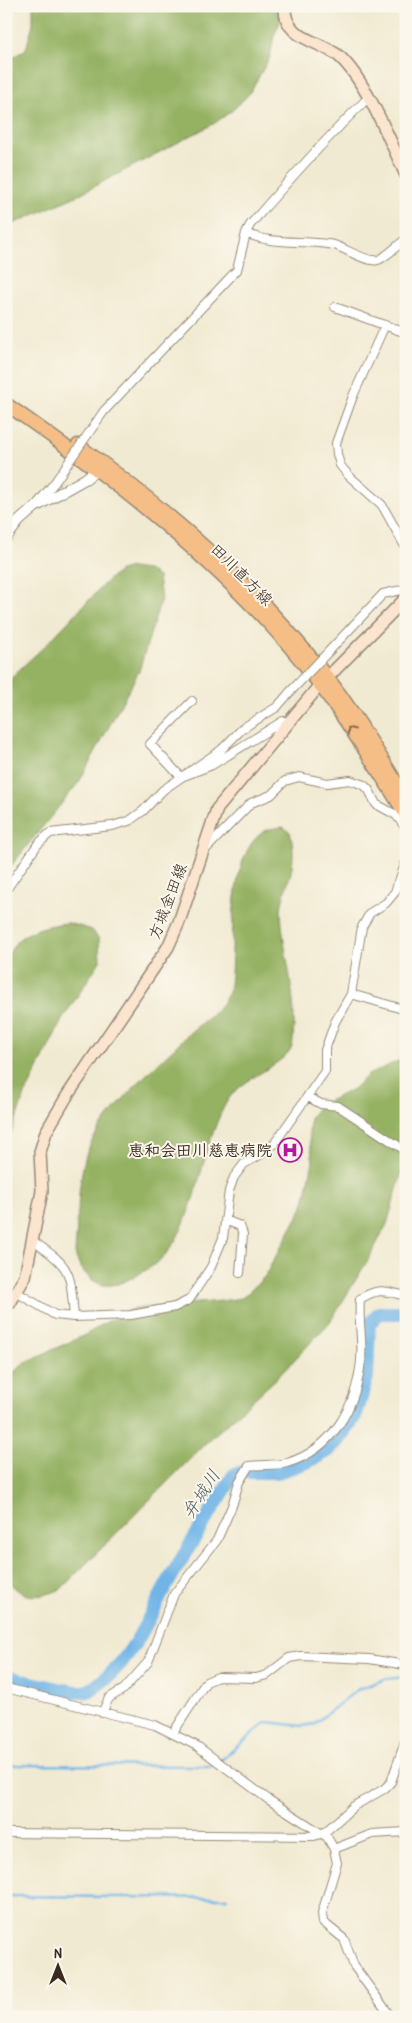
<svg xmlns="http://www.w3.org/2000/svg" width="412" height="2023" viewBox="0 0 412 2023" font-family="'Patrick Hand','Klee One',sans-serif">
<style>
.forest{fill:#95b264;stroke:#686e41}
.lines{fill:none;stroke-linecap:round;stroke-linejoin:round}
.stream{stroke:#71b5e7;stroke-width:2.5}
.river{stroke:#71b5e7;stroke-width:14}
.minor-casing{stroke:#968a78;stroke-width:10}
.tertiary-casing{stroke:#968a78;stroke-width:12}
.secondary-casing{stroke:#968a78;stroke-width:14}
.primary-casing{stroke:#968a78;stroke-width:15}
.minor{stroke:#fff;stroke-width:8}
.tertiary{stroke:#fff;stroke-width:10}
.secondary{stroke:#fbe5cf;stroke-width:11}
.primary{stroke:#f6be87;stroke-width:12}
.minor-bridge-casing{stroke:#968a78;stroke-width:10;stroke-linecap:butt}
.minor-bridge{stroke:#fff;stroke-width:8}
.oneway{stroke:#8f6d4d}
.labels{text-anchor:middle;stroke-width:4;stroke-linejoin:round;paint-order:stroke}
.street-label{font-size:16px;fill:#3b2a1e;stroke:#fbf7ec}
.poi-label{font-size:16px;font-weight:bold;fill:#3b2a1e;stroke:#fbf7ec;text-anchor:end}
.water-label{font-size:18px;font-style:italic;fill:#4e5b64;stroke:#fbf7ec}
</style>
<rect width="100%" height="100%" fill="#fbf7ec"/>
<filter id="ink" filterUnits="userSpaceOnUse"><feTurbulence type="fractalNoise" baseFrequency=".02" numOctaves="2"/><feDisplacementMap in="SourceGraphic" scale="10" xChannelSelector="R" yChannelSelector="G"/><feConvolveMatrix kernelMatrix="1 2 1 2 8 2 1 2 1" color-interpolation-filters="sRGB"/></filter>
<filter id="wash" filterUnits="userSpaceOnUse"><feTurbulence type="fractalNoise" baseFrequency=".0096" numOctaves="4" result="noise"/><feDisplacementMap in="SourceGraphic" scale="20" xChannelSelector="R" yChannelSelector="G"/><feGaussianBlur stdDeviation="1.12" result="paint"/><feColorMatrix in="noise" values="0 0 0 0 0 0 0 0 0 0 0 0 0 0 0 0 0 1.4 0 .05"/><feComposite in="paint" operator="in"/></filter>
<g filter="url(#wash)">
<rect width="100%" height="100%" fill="#f1ead2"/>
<path class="forest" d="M33,6H287L274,36L270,57L249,94L234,109L215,123L74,197L6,227V57L15,56L26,49L33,24Z
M132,568L147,570L158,577L161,599L139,671L79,782L6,872V682L47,644L109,579L120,571Z
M283,827L290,832C294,847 294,861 290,876C286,889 281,900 281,913C283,951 295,987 294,1026C293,1033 294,1041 291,1048C283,1066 240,1078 226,1103C200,1149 196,1229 158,1262C151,1267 143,1272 135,1276C125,1282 111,1288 100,1284C87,1279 78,1266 75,1253C78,1221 77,1186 86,1155C97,1121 147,1073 174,1048C182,1040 190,1032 199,1025C212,1014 219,1012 227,995C232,984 231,967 232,954C233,921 232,849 265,831C270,828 277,828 283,827Z
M69,923L92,930L99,939L100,961L62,1020L24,1097L6,1147V958C10,953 13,946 17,941C31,929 51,924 69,923Z
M398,1061H406V1158L387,1224L369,1258L330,1322L279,1376L206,1443L61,1589C39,1599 20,1600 6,1577V1378L28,1361L87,1334L120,1314L133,1309L221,1301L242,1298L250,1291L265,1276L303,1207L313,1162L309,1134L310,1118L319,1106L353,1089L368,1075Z"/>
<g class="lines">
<path class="stream" d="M6,1765L210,1766L221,1760L267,1722L302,1726L314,1724L357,1690L385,1679L406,1677
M6,1896L227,1898"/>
<path class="river" d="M6,1677C22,1680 76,1696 88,1691C95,1688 101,1682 107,1677C137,1651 150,1613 170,1579C190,1544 212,1510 234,1475L242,1472H277L307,1462L328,1451L342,1436L356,1414L367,1377L369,1324L379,1313H406"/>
</g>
</g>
<g filter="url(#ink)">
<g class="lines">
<g class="minor-casing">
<path id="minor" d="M368,98C326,138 288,181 250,225L246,233C273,246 305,239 334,245C345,248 367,263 378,260C385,258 399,244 406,239
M335,307L406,333
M385,325L353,396L336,443L337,454L340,465L348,475L382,505L406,548
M104,411L237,270L246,233
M38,503L55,482
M331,649L383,594L406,589
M192,701L150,744L181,777L212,765L283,721L289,722
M206,849L251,803L271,795L285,781L299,777L327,783L350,780L364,785L369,790L376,804L396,815L406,828
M6,890L38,844L50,833L112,826L129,821L143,811L163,790L221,750L243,728L277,707L290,692
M351,994L406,1010
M308,1097L321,1104L338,1106L406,1151
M225,1220L240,1226L243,1234L240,1273
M33,1241C72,1268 70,1270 74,1317
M16,1292L55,1315L74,1317L131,1315L175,1307L189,1300L211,1267L223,1238L229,1191L234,1177L244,1164L260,1155L274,1144L325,1071V1050L335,1022L351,994L362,927L370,913L386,903L395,892L406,862
M6,1688L155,1725L197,1746L269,1800L327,1837L334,1849L337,1863L322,1913L323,1922L344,1939L354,1966L391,2017
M102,1713L109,1698L124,1689L148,1662L174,1594L217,1540L232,1506L239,1482L249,1466C261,1464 275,1466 287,1463C334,1449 356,1406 361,1361C363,1341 358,1320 360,1299C379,1287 385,1291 406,1296
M173,1733L206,1682L218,1677L256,1678L267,1675L289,1658L301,1656L369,1659L406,1665
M6,1833L314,1836L324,1833L354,1806L384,1789L391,1782L406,1739
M334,1849L372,1834L406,1832"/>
</g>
<g class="tertiary-casing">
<path id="tertiary" d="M6,538L19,521L35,507L85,479L102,466"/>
</g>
<g class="secondary-casing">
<path id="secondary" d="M285,6C283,40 321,40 340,57C366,81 391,143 406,175
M6,1306L10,1303L25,1277L42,1191L40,1152L46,1132L67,1096L168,947L179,922L217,809L319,686L406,598"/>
</g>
<g class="primary-casing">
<path id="primary" d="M6,404C101,470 194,542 272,627C324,683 365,750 406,815
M78,445C170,511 257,588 327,677C356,714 381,758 406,798"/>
</g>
<use href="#minor" class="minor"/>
<use href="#tertiary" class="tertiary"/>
<use href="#secondary" class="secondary"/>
<use href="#primary" class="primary"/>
<g class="minor-bridge-casing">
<path id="minor-bridge" d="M55,482L104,411
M290,692L331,649"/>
</g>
<use href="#minor-bridge" class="minor-bridge"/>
</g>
<defs><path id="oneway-chevron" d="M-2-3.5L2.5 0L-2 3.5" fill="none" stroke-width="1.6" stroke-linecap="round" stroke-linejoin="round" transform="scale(1.25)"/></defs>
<use class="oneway" href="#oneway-chevron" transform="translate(350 730) rotate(-125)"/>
</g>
<defs>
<g id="hospital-ring" transform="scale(1.25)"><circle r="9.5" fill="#fbf7ec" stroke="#b5179e" stroke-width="1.5"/><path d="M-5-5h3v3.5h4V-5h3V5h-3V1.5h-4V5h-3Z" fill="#b5179e"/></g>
</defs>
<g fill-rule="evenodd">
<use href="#hospital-ring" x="290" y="1150"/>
</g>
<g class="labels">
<g class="street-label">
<text transform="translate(242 574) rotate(45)" y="6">田川直方線</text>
<text transform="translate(167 901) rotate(-69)" y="6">方城金田線</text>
</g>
<g class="poi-label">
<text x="272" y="1156">恵和会田川慈恵病院</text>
</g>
<g class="water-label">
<text transform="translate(201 1494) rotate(-57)" y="6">弁城川</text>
</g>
</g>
<rect width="412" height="2023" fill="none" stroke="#fbf7ec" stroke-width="25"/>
<g transform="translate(58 1966)" stroke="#fbf7ec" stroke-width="4" paint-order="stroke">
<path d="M0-4L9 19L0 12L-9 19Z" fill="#3b2a1e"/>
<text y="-8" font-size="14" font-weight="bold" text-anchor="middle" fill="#3b2a1e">N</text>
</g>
</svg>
